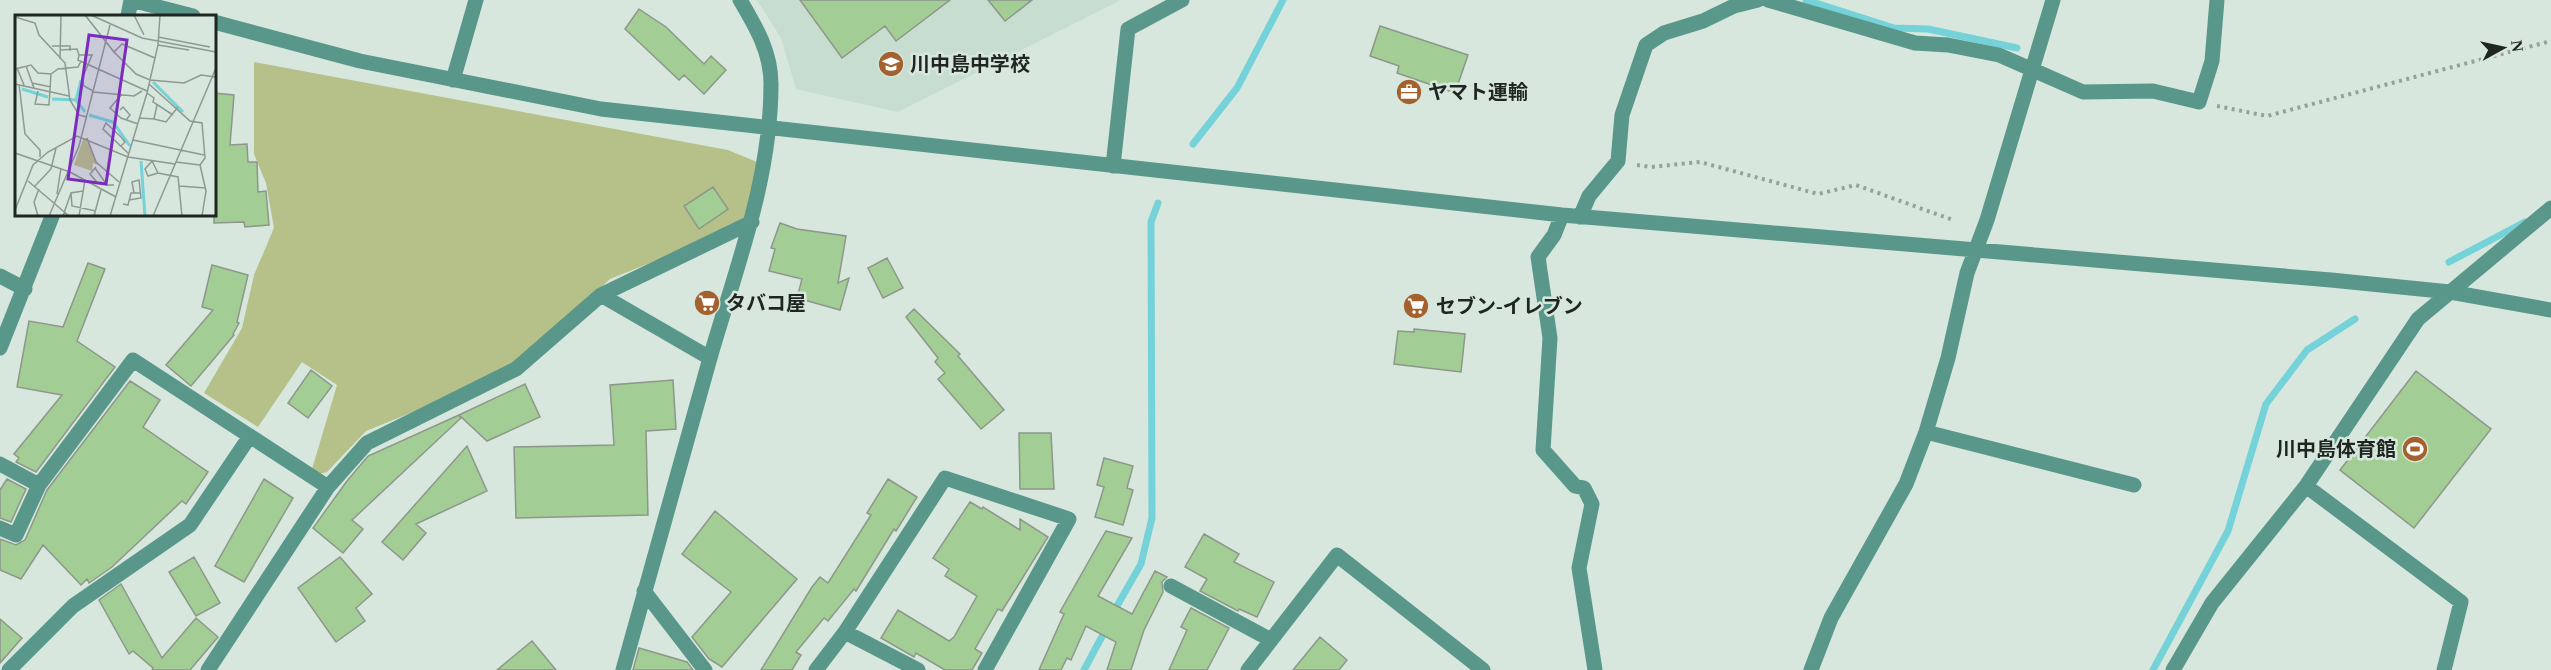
<svg xmlns="http://www.w3.org/2000/svg" width="2551" height="670" viewBox="0 0 2551 670" font-family="'Times New Roman','Noto Sans JP',serif">
<style>
.built{fill:#c7ddcf}
.green{fill:#b5c188}
.lines{fill:none;stroke-linecap:round;stroke-linejoin:round}
.stream{stroke:#74d2d8;stroke-width:7}
.building{fill:#a2cd94;stroke:#8d978a;stroke-width:1.5}
.path{stroke:#95a199;stroke-width:4;stroke-dasharray:3 4.5;stroke-linecap:butt}
.minor{stroke:#59978b;stroke-width:15}
.labels{text-anchor:middle;stroke-width:5;stroke-linejoin:round;paint-order:stroke}
.poi-label{font-size:20px;font-weight:bold;fill:#1f2521;stroke:#d7e7dd;text-anchor:start}
.inset-river{fill:none;stroke:#74d2d8;stroke-width:3}
.inset-road{fill:none;stroke:#8d9992;stroke-width:1.5}
.view{fill:#7b2cbf;fill-opacity:0.15;stroke:#7b2cbf;stroke-width:3}
.inset-edge{fill:none;stroke:#1f2521;stroke-width:3}
</style>
<rect width="100%" height="100%" fill="#d7e7dd"/>
<path class="built" d="M757,0H1121L898,112L796,89L781,38Z"/>
<path class="green" d="M254,62L728,150L757,162L752,222L610,279L509,373L366,431L327,472L310,476L337,385L302,362L258,427L204,393L242,328L254,275L274,228L266,183L254,154Z"/>
<g class="lines">
<path class="stream" d="M1806,0L1894,28L1928,29L2017,48
M1193,144L1237,88L1283,0
M2449,262L2525,222
M1113,613L1141,564L1152,518L1151,222L1158,203
M1084,670L1106,629
M2153,670L2228,531L2266,404L2307,350L2355,319"/>
</g>
<path class="building" d="M800,0H950L896,41L885,26L842,58Z
M988,0H1032L1005,21Z
M639,9L666,27L704,64L711,56L726,70L704,94L684,75L679,80L625,29Z
M1380,26L1468,55L1455,93L1397,73L1399,66L1370,56Z
M214,93L234,95L230,145L247,144L248,162H257L258,192L266,191L269,225L245,227L244,222L214,223Z
M713,187L728,209L699,229L684,206Z
M780,223L797,229L846,236L838,283L849,278L840,310L797,298L802,279L769,271L775,249L771,248Z
M887,258L903,288L883,298L868,268Z
M88,263L105,269L77,341L115,367L36,472L16,462L19,458L14,454L62,395L17,387L29,321L63,327Z
M212,265L248,275L237,322L239,323L233,334L234,335L191,386L166,365L213,310L202,307Z
M914,309L960,354L958,356L1004,410L981,429L938,379L945,373L935,362L938,358L906,317Z
M1414,329L1465,334L1461,372L1394,364L1398,331L1414,332Z
M311,370L332,386L308,418L288,403Z
M2416,371L2491,429L2414,528L2340,470Z
M673,380L676,429L646,431L648,515L516,518L514,447L614,445L610,385Z
M130,381L160,400L143,427L208,472L186,504L182,501L112,567L89,583L87,579L81,585L43,545L21,579L0,570V539L16,545L25,540L47,490Z
M525,384L540,417L487,441L459,415Z
M459,415L461,418L352,520L363,529L343,553L313,528L347,481L368,456Z
M1019,433H1051L1054,489H1020Z
M467,446L487,491L416,524L426,533L403,560L382,542Z
M1104,458L1133,466L1127,488L1133,490L1123,525L1095,517L1104,487L1097,485Z
M7,479L26,489L11,522L0,518V490Z
M264,479L293,498L244,582L215,566Z
M888,479L917,497L896,531L894,529L856,591L854,589L828,621L824,618L796,652L801,655L792,670H761L812,587L820,577L828,583L871,515L867,513Z
M970,502L982,509L983,507L1020,530V519L1048,537L1002,611L998,609L975,649L982,653L972,670H945L916,653L914,657L881,638L898,610L949,641L954,637L977,596L945,576L949,569L933,558Z
M715,511L797,579L722,667L709,659L692,637L731,592L682,554Z
M1106,531L1132,538L1098,596L1132,614L1155,571L1167,577L1162,582L1163,592L1144,630L1131,670H1107L1116,642L1086,626L1071,660L1067,658L1061,670H1039L1064,614L1060,612Z
M1204,534L1239,554L1234,562L1274,582L1257,617L1239,609L1238,611L1200,591L1207,579L1185,567Z
M194,557L220,603L196,616L169,572Z
M340,557L372,594L356,608L365,621L336,642L298,588Z
M121,584L162,658L196,618L218,637L190,670H152L153,668L133,651L129,654L99,600Z
M1191,608L1229,628L1207,670H1169L1187,630L1181,627Z
M0,619L22,638L0,663Z
M1320,637L1347,660L1339,670H1293Z
M532,641L556,670H497Z
M639,648L687,662L693,670H633Z"/>
<g class="lines">
<path class="path" d="M2217,106L2267,116L2551,41
M1637,165L1651,167L1700,162L1818,194L1856,185L1953,220"/>
<path class="minor" d="M131,0L193,16
M1768,0L1915,43L1948,45L1999,55L2083,92L2153,91L2199,102L2212,61L2217,0
M128,16L131,0
M214,22L360,61L601,109L1562,215L2331,280L2450,292L2551,310
M453,80L476,0
M1113,166L1128,29L1182,0
M1562,215L1554,235L1538,257L1550,338L1543,450L1575,486L1584,488L1592,504L1579,568L1595,670
M1580,217L1589,196L1618,161L1622,115L1646,45L1664,33L1703,21L1734,6L1758,0
M0,276L25,289
M601,295L710,358
M0,348L53,214
M1926,432L2134,485
M0,464L39,485L133,360L328,487
M0,528L16,535L39,485
M1171,586L1271,640
M644,591L705,670
M845,632L918,670
M9,670L73,606L190,525L250,436
M208,670L328,487L367,443L516,369L601,295L752,222
M623,670C651,566 680,462 710,358C736,268 771,179 771,84C771,52 756,27 740,0
M816,670L845,632L945,478L1069,519L985,670
M1248,670L1337,555L1483,670
M1811,670L1831,618L1906,484L1926,432L1948,358L1967,273L1987,220L2053,0
M2173,670L2212,603L2306,486
M2444,670L2461,602L2306,486L2418,319L2551,208"/>
</g>
<defs>
<g id="school-disc" transform="scale(1.35)"><circle r="9.5" fill="#a3612e" stroke="#d7e7dd"/><path d="M0-5L7-2L0 1L-7-2ZM-4 1L0 2.5L4 1V4Q0 6-4 4Z" fill="#fff"/></g>
<g id="office-disc" transform="scale(1.35)"><circle r="9.5" fill="#a3612e" stroke="#d7e7dd"/><path d="M-6-3h4V-5.5h4V-3h4V5H-6ZM-1-4.5V-3h2v-1.5ZM-6 0V1H6V0Z" fill="#fff"/></g>
<g id="supermarket-disc" transform="scale(1.35)"><circle r="9.5" fill="#a3612e" stroke="#d7e7dd"/><path d="M-6-5.5h2.5l.6 2H6L4.5 2H-2.5L-4.4-4H-6ZM-1.5 3.2a1.3 1.3 0 1 0 .1 0ZM3 3.2a1.3 1.3 0 1 0 .1 0Z" fill="#fff"/></g>
<g id="stadium-disc" transform="scale(1.35)"><circle r="9.5" fill="#a3612e" stroke="#d7e7dd"/><path d="M0-5a6.5 5 0 1 0 0 10a6.5 5 0 1 0 0-10ZM-3.5-1.8h7v3.6h-7Z" fill="#fff"/></g>
</defs>
<g fill-rule="evenodd">
<use href="#school-disc" x="891" y="64"/>
<use href="#office-disc" x="1409" y="92"/>
<use href="#supermarket-disc" x="707" y="303"/>
<use href="#supermarket-disc" x="1416" y="306"/>
<use href="#stadium-disc" x="2415" y="449"/>
</g>
<g class="labels">
<g class="poi-label">
<text x="910" y="71">川中島中学校</text>
<text x="1428" y="99">ヤマト運輸</text>
<text x="726" y="310">タバコ屋</text>
<text x="1436" y="313">セブン-イレブン</text>
<text x="2396" y="456" text-anchor="end">川中島体育館</text>
</g>
</g>
<g transform="translate(15 15)">
<rect width="201" height="201" fill="#d7e7dd"/>
<path d="M72,123L83,150L78,148L77,156L59,150L68,124Z" fill="#b5c188"/>
<path class="inset-river" d="M138,67L168,97M7,74L33,82M37,84L61,85L70,97M61,85L66,65M74,100L98,107L115,131M126,146L130,201"/>
<path class="inset-road" d="M70,0L99,37L107,29L140,43M76,0L127,23L201,37M119,0L129,20M0,2L20,8L24,20L50,48L55,85L64,100L72,102M143,22L195,32M143,30L174,35M37,31H55V36M45,35L62,34L64,40H77L67,64L69,71L78,76M99,37L121,59L135,65L169,68L186,60L201,62M64,40L63,45L132,76M45,44L46,0M11,51L19,73M2,53L9,70M0,54L16,50L23,58L36,59L43,54L63,52L66,46M17,68L36,72M0,69L54,81M4,69L10,119L25,135V142M134,69L175,106L187,108L190,143L185,150L191,176L187,201M23,76L20,89L34,90L36,59M78,77L119,81L127,76M132,78L139,83L138,87L158,100M107,79L95,93L106,103L123,109M105,95L108,92L115,100L111,105M125,103L139,104L142,90M139,104L151,107L163,92M72,123L81,147L104,167M118,125L189,140M106,131L110,127L106,122L91,108L88,114L114,139M0,138L55,157L101,182M161,147L185,150M80,153L92,170H99M143,158L137,146L130,154L133,161L143,158L163,162L167,201M13,166L54,201M78,170L81,166L75,159L81,152M20,171L36,154L41,133M164,171L191,173M68,176L56,178L57,191L81,196M42,179L46,153M114,185L126,183L124,165L117,167L119,178M108,189L113,190L116,178H125M0,195L18,150L33,137L62,121L113,142L160,149M23,201L19,187L24,174M34,201L64,131L95,10M48,201L56,178M64,201L70,165M79,201L86,175M95,201L132,78L143,30L145,0M138,201L201,53"/>
<path class="view" d="M74,20L112,25L91,169L53,164Z"/>
<rect width="201" height="201" class="inset-edge"/>
</g>
<g transform="translate(2503 48) rotate(82)" stroke="#d7e7dd" stroke-width="4.5" paint-order="stroke">
<path d="M0-4.5L10 22L0 15L-10 22Z" fill="#1f2521"/>
<text y="-9" font-size="16" font-weight="bold" text-anchor="middle" fill="#1f2521">N</text>
</g>
</svg>
